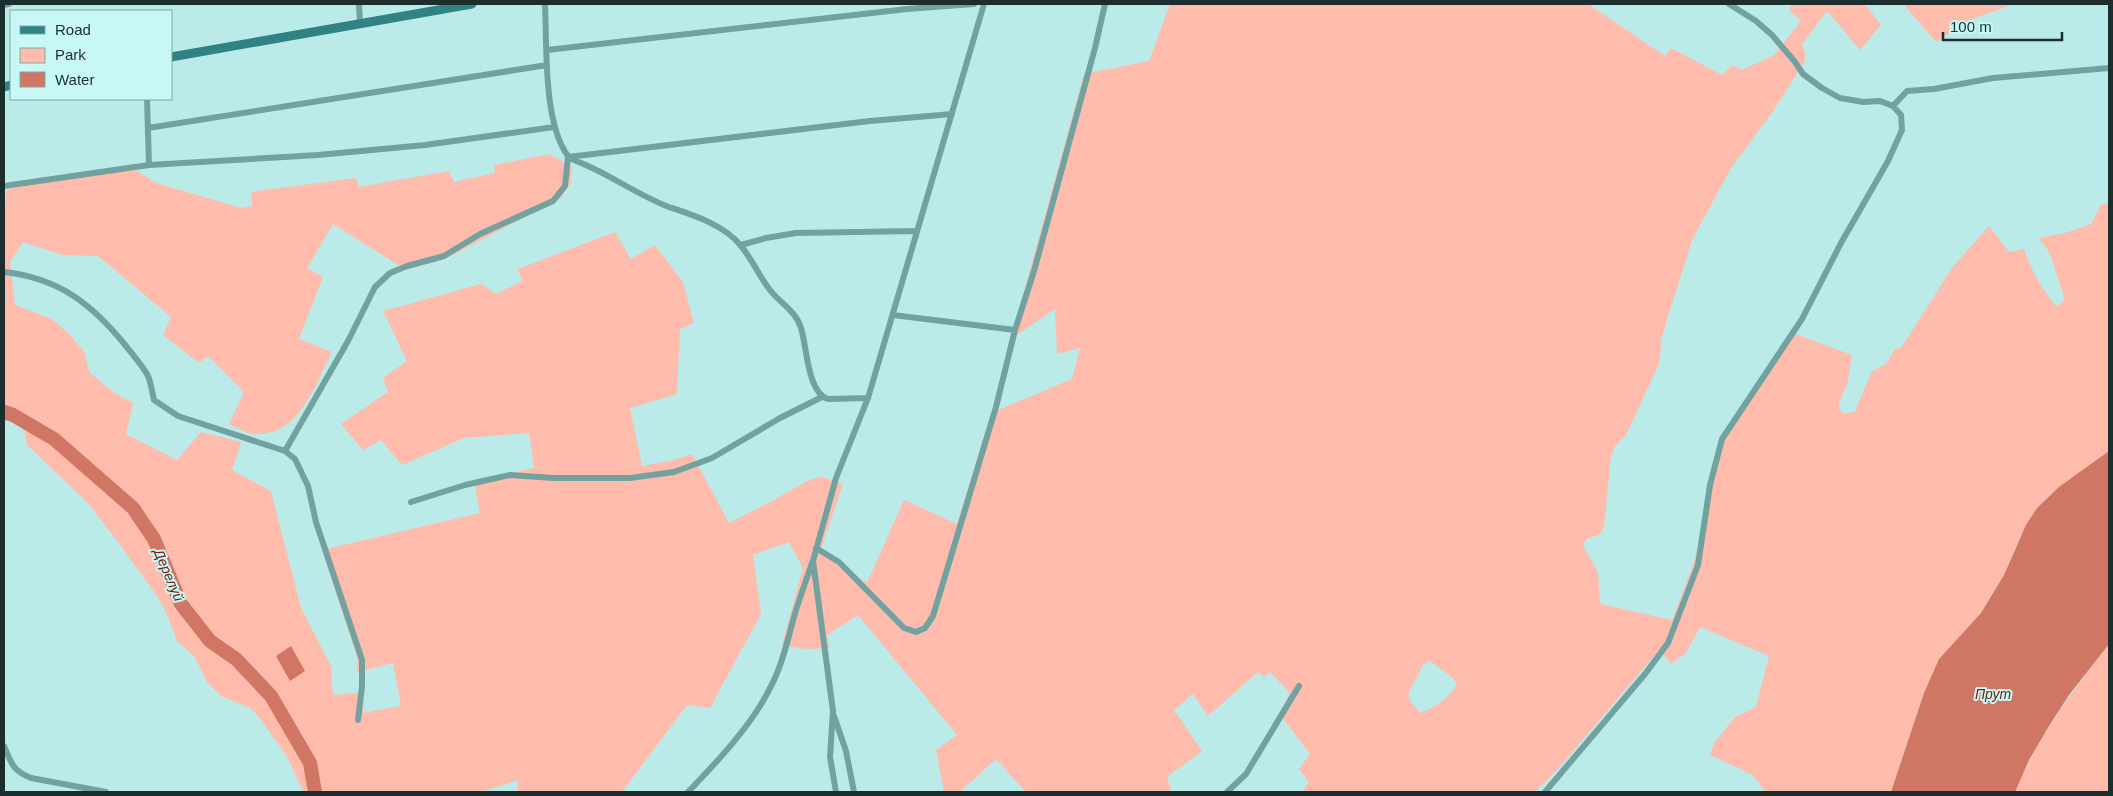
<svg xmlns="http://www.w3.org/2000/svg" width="2113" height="796" viewBox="0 0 2113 796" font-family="Arial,sans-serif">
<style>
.green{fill:#ffbbac;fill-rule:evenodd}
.water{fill:#cf7664}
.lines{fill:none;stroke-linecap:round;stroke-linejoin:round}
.river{stroke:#cf7664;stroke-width:14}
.minor{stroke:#71a2a0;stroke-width:6}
.secondary{stroke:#308382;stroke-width:9}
.labels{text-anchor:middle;stroke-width:4;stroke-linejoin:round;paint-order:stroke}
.water-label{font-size:14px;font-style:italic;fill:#722113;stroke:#c8f8f6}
</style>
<rect width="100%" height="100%" fill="#bbebe9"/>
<path class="green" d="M1170,4H1588L1665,56L1671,48L1722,75L1732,65L1742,70L1774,55L1801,21L1789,10L1792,4H1865L1881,25L1860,50L1827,11L1802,44L1805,53V61L1774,110L1731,168L1692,240L1662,336L1659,364L1626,435L1615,446L1611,456L1604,527L1599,535L1586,539L1583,546L1598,572L1600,604L1672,620L1693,565L1701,534L1711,469L1719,443L1790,332L1852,355L1847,385L1839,402V410L1845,414L1855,411L1872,371L1886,364L1895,349L1901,348L1952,268L1989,226L2009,252L2024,249C2031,270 2043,291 2057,307L2065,299L2049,252L2039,238L2065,233L2091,224L2100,206L2109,202V451L2050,495L2037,508L2016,546L2004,575L1981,613L1939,659L1924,693L1891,792H1764V790L1753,775L1710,755L1714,743L1735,717L1756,707L1769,656L1700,627L1686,653L1671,664L1659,650L1557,770L1535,792H1302L1309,782L1299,769L1310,754L1279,713L1290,693L1270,672L1264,677L1258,672L1208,716L1193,694L1174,710L1202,751L1167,777L1171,791L1168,792H1072L1068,791L1067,792H1026L996,759L962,790L963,792H944L936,750L957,735L858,615L827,635L829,648L806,649L782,645L803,568L789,542L753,555L761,614L710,708L687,705L622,792H518L517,780L482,792H304L286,755L260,719L252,709L221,696L207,682L195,657L177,641L166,612L157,596L115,538L87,502L27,445L25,427L21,418L4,409V208L7,190L22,185L135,170L156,183L241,208L252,206L251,192L356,178L359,187L449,171L454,182L495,173L494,165L549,154L572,167L571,182L561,198L443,260L406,270L333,224L307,268L323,277L299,339L332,352C315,384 301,433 258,434C249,435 238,428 229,424L244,392L208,356L199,363L163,335L171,317L98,256L63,255L23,242L10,262L15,305L52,319L70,335L85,353L89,372L114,393L133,403L126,434L177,460L201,432L241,442L232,470L271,491L301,608L331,666L333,695L364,692L363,713L401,706L393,663L357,672V657L322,550L480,513L474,481L534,468L529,433L464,438L402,465L381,440L363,450L341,424L388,392L383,378L407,361L383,311L481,284L496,294L522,281L518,269L615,232L631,259L655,245L683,282L694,323L680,329L677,394L630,408L642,466L674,460L692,454L729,523L772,501L809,480L822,477L843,484L821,549L867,583L904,500L957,524L991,413L1072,379L1080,348L1057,354L1055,309L1011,339L1084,74L1149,61ZM1430,661L1453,678L1457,685C1449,697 1434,710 1420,712C1401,694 1409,693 1418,675C1422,668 1421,664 1430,661Z
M1906,4H2014L1969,20L1936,42L1904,5Z
M2109,644V792H2015C2037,737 2073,691 2109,644Z"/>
<path class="water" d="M2109,451V644L2069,695L2049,726L2029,760L2015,792H1891L1924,693L1939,659L1981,613L2004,575L2026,525L2037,508L2059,487Z
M291,646L305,671L290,681L276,656Z"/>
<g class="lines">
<path class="river" d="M4,412L13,415L54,439L133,508L154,539L181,604L210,641L236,659L271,696L310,763L315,792"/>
<path class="minor" d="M359,4L360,24
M545,4C547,45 543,123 568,156C571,160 582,163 588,166C615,178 640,196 669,207C693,215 725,225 741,246C752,259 759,276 770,290C780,303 796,311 801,328C807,346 807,392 828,399L868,398
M4,5L9,4
M547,50L907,9L974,4
M147,99L149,165
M1893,106L1907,91L1934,89L1993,78L2109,68
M148,128L547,65
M4,186L149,165L318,155L425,145L554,127
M741,245L766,238L796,233L916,231
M4,272C59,278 92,304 126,346C133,355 141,364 147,374C151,381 152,392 154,400L178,416L285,451L295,459L308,486L316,522L362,660V686L358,720
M893,315L1015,330L1034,271L1095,48L1105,4
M285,451L348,341L375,287L390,273L407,266L444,256L480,234L553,201L565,186L568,157L870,121L952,114
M411,502L465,485L510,475L554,478H630L674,472L712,458L780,418L822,397
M816,548L839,562L904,628L916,632L925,628L933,616L996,407L1015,330
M834,716L846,751L854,792
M4,746C11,763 13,771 31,778L106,792
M688,792C715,764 752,725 769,690C783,665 788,637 796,610C801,594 807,578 812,563
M836,792L830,757L833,711L813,561L836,478L868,398L984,4
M1227,792L1246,774L1299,686
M1545,792L1645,674L1668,643L1698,565L1710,485L1722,439L1802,319L1841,243L1888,161L1902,130L1901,115L1893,106L1880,101L1863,102L1840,98L1822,88L1803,74L1795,62L1772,35L1756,21L1729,4"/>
<path class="secondary" d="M171,57L472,4
M4,87L11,85"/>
</g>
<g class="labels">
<g class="water-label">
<text transform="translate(169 575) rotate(67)" y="5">Дерелуй</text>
<text x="1993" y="699">Прут</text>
</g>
</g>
<rect width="2113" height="796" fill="none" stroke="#1b2e2d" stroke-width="10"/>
<rect x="10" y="10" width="162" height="90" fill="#c8f8f6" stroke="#83a7a6"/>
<rect x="20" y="26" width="25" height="8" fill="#308382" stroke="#83a7a6"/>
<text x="55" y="35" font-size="15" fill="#1b2e2d">Road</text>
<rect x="20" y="48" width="25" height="15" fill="#ffbbac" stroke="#83a7a6"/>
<text x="55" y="60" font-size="15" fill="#1b2e2d">Park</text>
<rect x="20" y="72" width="25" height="15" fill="#cf7664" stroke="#83a7a6"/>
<text x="55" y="85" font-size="15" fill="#1b2e2d">Water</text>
<path d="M1943 32v8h119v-8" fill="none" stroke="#1b2e2d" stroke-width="2.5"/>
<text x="1950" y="32" font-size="15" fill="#1b2e2d" stroke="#c8f8f6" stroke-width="4" paint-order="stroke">100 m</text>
</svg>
